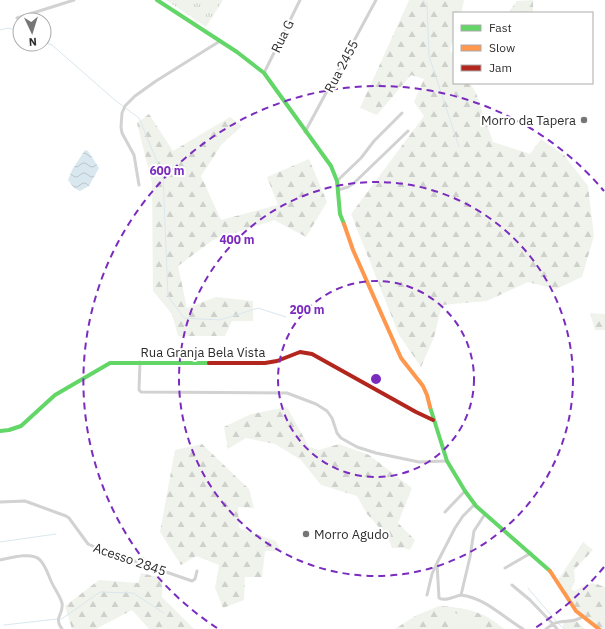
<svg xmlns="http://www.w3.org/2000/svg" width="605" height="629" viewBox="0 0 605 629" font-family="'IBM Plex Sans',sans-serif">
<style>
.grass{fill:url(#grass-tufts)}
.forest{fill:url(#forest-firs)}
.park{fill:#f0f3ec}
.water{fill:url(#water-waves)}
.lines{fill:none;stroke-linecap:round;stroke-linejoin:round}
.stream{stroke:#d9e7ee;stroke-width:1}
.street{stroke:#d2d2d2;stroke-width:3}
.fast{stroke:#63d668;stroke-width:4}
.slow{stroke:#ff974d;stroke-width:4}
.jam{stroke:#b3261e;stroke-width:4}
.ring{fill:none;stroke:#7b2cbf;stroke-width:2;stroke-dasharray:7 5}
.poi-dot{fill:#767676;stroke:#fff;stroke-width:1.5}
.labels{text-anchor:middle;stroke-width:4;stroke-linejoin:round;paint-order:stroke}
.street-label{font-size:13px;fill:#2d2d2d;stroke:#fff}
.poi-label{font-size:13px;fill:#2d2d2d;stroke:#fff;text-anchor:end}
.centre{fill:#7b2cbf;stroke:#fff;stroke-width:2}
.ring-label{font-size:12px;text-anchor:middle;font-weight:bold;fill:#7b2cbf;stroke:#fff;stroke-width:4;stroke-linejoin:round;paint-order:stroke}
</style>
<defs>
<pattern id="grass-tufts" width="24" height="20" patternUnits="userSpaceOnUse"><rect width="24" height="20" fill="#f0f3ec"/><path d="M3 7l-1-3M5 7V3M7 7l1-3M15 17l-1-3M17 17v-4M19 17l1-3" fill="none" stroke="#ced1cb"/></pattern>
<pattern id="forest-firs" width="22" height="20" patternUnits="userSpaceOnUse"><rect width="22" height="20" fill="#f0f3ec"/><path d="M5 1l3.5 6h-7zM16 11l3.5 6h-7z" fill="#ced1cb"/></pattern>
<pattern id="water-waves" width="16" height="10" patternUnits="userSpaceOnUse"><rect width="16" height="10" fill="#d9e7ee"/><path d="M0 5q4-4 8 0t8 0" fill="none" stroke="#bbc6cc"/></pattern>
</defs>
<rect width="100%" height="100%" fill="#fff"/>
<path class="grass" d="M166,0H223L206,27Z"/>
<path class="forest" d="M409,0H464L461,13H454V37L450,50L454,56V83H470L476,93L493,142L530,154L541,139L564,155L588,186L594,236L582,277L556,289L528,282L487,301L442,305L434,337L421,367L399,335L351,214L424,116L414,102L424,79L411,75L377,115L360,108Z
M533,0V13H508L517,1Z
M149,114L173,151L230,117L242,126L222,144L201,176L221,220L278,205L267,177L309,159L327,202L306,237L274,220L213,240L178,266L187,308L216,297L253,301V321H232L225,336H178L172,314L153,291L152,183L137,123Z
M590,313L605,314V330H595Z
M287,407L309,447L319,450L339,444L369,455L412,488L398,523L415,540L410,550L404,548H392L388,537L367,514L357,496L321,485L301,460L275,444L246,438L228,449L224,427L251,414Z
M202,444L249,489L254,508L238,507L239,528L276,541L281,551H265L262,577H245L244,600L223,608L215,588L219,565L196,556L181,565L160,532L175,450Z
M583,542L593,550L574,570L575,581L571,589L575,591C588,583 590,581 605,587V629H601L579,613L558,580Z
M141,573L162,578V597L194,629H149L132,610L96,629H72L65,606L99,580L138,583Z
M439,606C464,607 486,612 504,629H395L415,616Z
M575,620L585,629H563V622Z"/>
<path class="park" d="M453,612L490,629H463L445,620Z"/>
<path class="water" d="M85,150L88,151L99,168L89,186L80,191L74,188L68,180L72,170Z"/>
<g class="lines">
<path class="stream" d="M423,0L427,4L429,56L459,147
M0,30L8,28L20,31
M44,42L52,45L116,101L139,118L163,176L168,296L184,318L220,320L258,308L286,317
M0,542L56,534
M528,588L556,621
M61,619L63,618L100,592L133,593L164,613
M558,623L564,629
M4,625L57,619"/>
<path class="street" d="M17,18L74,0
M264,73L300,0
M305,132L376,0
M337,181L361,158L374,141L402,113
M139,185L134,155L122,133L121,127L122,113L125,106L135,96L156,81L220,41
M338,190L348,187L354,183L408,131
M140,362L139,390L141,392L287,393L316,404L327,411L332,418L337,433L341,438L357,447L376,453L419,462L447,461
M0,502L25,501L66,516L69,518L88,544L97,548L192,581L195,579L197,571
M445,512L465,491
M0,560C10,558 31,552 39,559C45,564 48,574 51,581C54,588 60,596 62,603C64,615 53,617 62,629
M437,563L439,598C446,602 454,596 461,595L470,557L474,531L485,514
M505,568L531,553
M512,585L530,600L553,624C564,619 572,624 582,617
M427,595L432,574L437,563L455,528L463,516L475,504
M461,595C485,598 503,617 523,629
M546,629L553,624L557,629"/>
<path class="fast" d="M157,0L237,52L264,73L331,166L337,181L340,214L344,224
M430,407L447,461L465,491L476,506L550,571
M0,431L9,430L21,426L55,395L110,363H209"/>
<path class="slow" d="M344,224L353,250L401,358L423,386L427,395L430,407
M550,571L576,611L599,629"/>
<path class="jam" d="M209,363H265L277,361L300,352L312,354L416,412L433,420"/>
</g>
<g class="ring">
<circle cx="376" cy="379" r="98"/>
<circle cx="376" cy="379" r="197"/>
<path d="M604 567A295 295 0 0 1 535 628M217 628A295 295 0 1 1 604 191"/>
</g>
<g class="poi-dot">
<circle cx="584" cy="120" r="4"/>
<circle cx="306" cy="534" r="4"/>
</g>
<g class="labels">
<g class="street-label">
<text transform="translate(282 36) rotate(-64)" y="5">Rua G</text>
<text transform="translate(341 66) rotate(-62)" y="5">Rua 2455</text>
<text x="203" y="357">Rua Granja Bela Vista</text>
<text transform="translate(130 559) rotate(19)" y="5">Acesso 2845</text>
</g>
<g class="poi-label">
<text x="576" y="125">Morro da Tapera</text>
<text x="314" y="539" text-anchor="start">Morro Agudo</text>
</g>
</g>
<circle cx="376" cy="379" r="6" class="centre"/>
<g class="ring-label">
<text x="167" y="175">600 m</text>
<text x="237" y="244">400 m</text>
<text x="307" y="314">200 m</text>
</g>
<rect x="453" y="12" width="140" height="72" fill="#ffffff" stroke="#ababab"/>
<rect x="461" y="25" width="20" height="6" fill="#63d668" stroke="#ababab"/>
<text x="489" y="32" font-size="12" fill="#2d2d2d">Fast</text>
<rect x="461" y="45" width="20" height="6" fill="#ff974d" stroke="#ababab"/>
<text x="489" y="52" font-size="12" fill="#2d2d2d">Slow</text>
<rect x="461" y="65" width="20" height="6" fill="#b3261e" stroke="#ababab"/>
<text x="489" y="72" font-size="12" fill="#2d2d2d">Jam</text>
<g transform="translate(32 32) rotate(176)"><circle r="19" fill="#ffffff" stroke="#ababab"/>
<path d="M0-3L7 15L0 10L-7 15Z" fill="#767676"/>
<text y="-6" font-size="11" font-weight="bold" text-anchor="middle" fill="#2d2d2d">N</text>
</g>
</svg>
